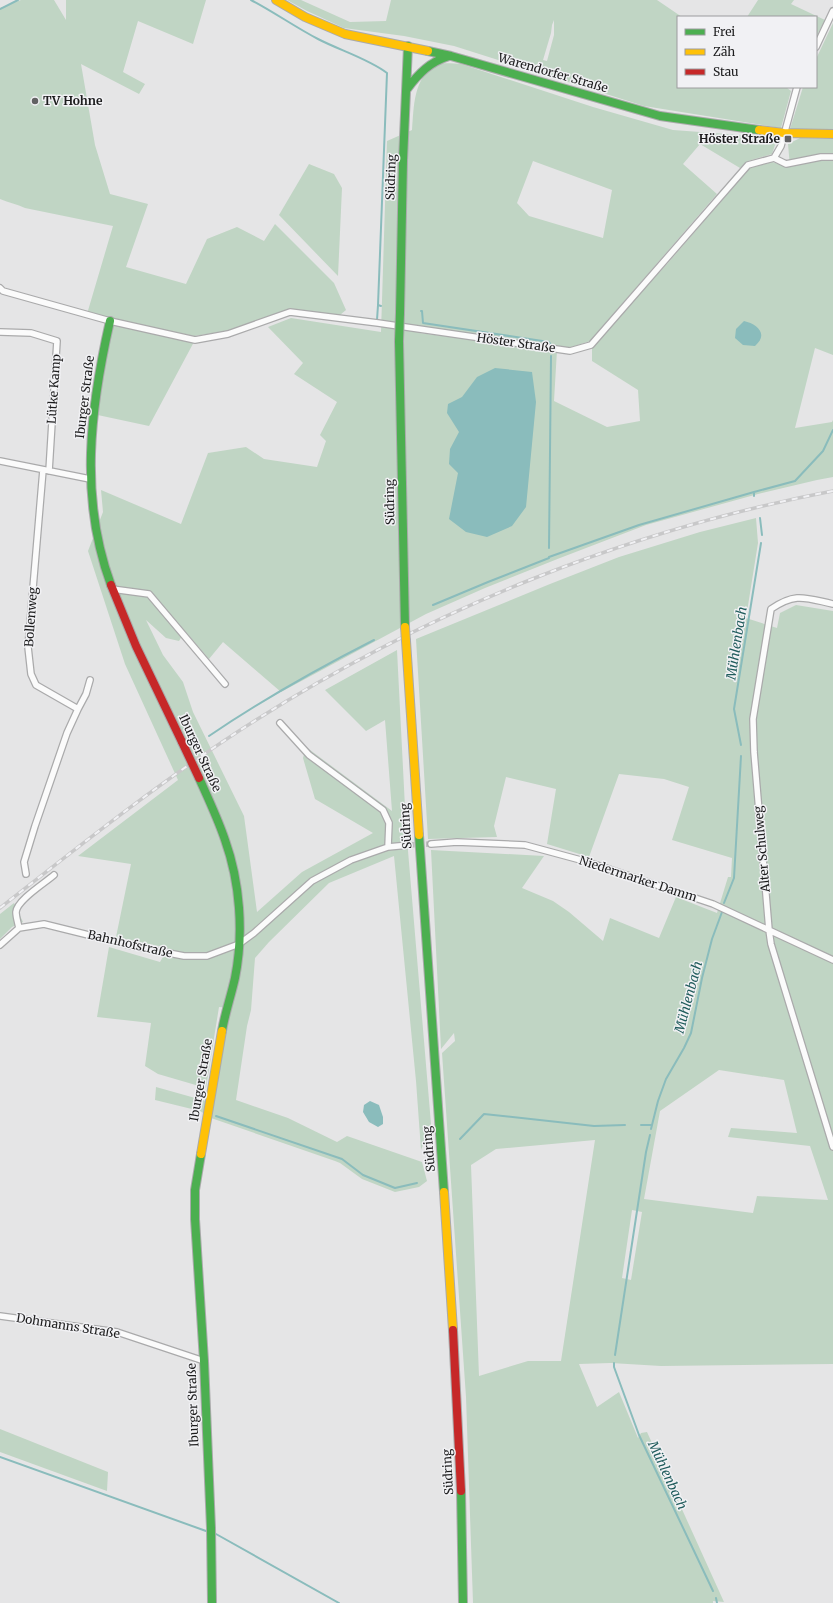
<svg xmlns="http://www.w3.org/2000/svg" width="833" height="1603" viewBox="0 0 833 1603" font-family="Merriweather,serif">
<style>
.green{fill:#c0d5c4;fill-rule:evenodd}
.water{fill:#8abcbc}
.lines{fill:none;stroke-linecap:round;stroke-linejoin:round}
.stream{stroke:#8abcbc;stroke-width:2}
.street-tunnel{stroke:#bdbdbe;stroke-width:5.5;stroke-dasharray:5.5 3;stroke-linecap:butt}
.street-casing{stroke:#aaaaab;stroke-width:8}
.fast-casing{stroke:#aaaaab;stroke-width:10}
.slow-casing{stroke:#aaaaab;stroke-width:10}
.jam-casing{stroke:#aaaaab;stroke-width:10}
.street{stroke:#fbfbfb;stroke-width:5.5}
.fast{stroke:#4caf50;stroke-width:8}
.slow{stroke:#ffc107;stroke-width:8}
.jam{stroke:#c62828;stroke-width:8}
.rail-casing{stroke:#c8c8c9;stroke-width:3.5}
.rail{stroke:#f1f1f4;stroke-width:2;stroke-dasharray:6;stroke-linecap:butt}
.fast-bridge-casing{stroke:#aaaaab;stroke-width:10;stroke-linecap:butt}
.slow-bridge-casing{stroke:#aaaaab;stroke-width:10;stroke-linecap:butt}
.jam-bridge-casing{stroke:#aaaaab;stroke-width:10;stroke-linecap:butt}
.fast-bridge{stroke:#4caf50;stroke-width:8}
.slow-bridge{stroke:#ffc107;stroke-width:8}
.jam-bridge{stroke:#c62828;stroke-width:8}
.poi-dot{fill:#626263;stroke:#f1f1f4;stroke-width:1.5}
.labels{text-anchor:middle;stroke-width:3;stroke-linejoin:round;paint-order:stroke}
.street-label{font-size:12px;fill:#1c1c1d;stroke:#f1f1f4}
.poi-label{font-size:12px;font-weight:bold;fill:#1c1c1d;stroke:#f1f1f4;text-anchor:start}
.water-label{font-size:13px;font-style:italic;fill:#205c5c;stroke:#f1f1f4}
</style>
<rect width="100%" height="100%" fill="#e5e5e6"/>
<path class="green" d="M21,0H54L66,20V0H206L193,44L138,21L123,72L145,84L139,94L81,64L95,145L110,194L148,204L126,267L186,284L207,239L237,227L264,241L275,224L334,283L346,310L340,315L289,309L227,331L194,336L87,314L113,226L25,208C17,204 9,203 0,199V8Z
M287,0H301L350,22L386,21L391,0H657L682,17H678V87H786L791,91L781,128L644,106L454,46L404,36L344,28L307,11ZM554,20V35L547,61L543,60L551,33L552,25Z
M758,0H794L791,4L825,20L816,37V17H747Z
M833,23V130L790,129L803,87H816V59Z
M461,64L593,107L673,130L769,137L775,145L772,154L748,161L740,168L700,144L683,164L717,194L590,341L569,348L419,327V333L557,350L554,401L607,427L640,421L638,390L592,361V346L667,264L750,168L772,162L790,167L788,144L800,138L833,139V355L815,348L795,428L832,422L833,420V477L817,480L758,494L646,525L560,558L485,588L426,614L281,692L223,642L209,659L185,631L179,641L166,638L146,620L163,655L183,682L193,712L244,816L257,912L302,872L373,833L315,799L303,758L306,747L392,811L385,720L366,731L325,690L397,650L406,827L431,1124L421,1150L416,1081L394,856L329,883L269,942L255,958L251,1010L247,1026L236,1100L288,1118L337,1142L347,1136L422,1162L427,1181L419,1187L395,1192L362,1179L340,1163L335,1161L211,1118L200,1111L155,1100L156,1087L213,1103L223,1037L231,1008L219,1007L206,1088L158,1074L145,1066L151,1023L97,1017L109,947L160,962L168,948L116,937L131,864L78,856L178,780L125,664L88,551L103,512L101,490L181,524L208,453L246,447L264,459L317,467L326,441L320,435L337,402L294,374L303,363L268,327L291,318L381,332L387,141L412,130C414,107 413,78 436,65C442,62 454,64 461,64ZM533,161L612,190L603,238L529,216L517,203Z
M309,164L334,174L342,188L338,276L279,215Z
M111,323L195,340L149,426L93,414Z
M756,518L758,543L746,618L777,628L780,613L796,605L833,611V1364L661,1366L611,1363L579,1364L597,1407L619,1392L638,1438L641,1433L647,1432L724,1602L713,1601V1603H473L466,1397L442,1053L455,1041L454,1033L441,1049L431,850L544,856L522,888L553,901L569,912L603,941L610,918L659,938L676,897L717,913L728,877H731L732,858L672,840L689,787L664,779L619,774L589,857L547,844L556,789L506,777L494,826L497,837L428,839L416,639L550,584L619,557L700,532ZM719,1070L784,1080L797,1133L731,1128L728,1137L810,1146L828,1200L757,1196L753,1213L644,1199L660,1111ZM595,1140L561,1361H528L479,1376L471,1165L496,1149ZM632,1210L642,1212L631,1280L622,1278Z
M14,903L23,922L12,927L0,939V914Z
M0,1429L108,1472L107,1491L0,1452Z"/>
<path class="water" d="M744,321C757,324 769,334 755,346L743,345L735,338L736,329Z
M495,368L532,372L536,402L526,507L512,526L487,537L466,532L449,519L458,473L449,464L450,449L459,432L447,413L448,404L462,397L477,377Z
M370,1101L379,1105L383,1117V1124L378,1127L369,1122L363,1112L364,1105Z"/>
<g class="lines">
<path class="stream" d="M251,0C274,12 295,27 318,39C339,50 369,59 387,73L378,305L381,306
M0,9L18,0
M421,311H422L423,323L549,342L551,345
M377,320L378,305
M754,496V492L795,481L823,451L833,430
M760,518L762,535
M549,548L551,356
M549,557L639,525L754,492
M433,605L488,582L549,558
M209,736C262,700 317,669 374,640
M741,745L734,709L761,543
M724,903L734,878L741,756
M216,1116L342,1159L363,1175L395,1188L417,1183
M641,1125H652
M651,1129L658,1101L666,1079L684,1048L691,1033L702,978L712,939L722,912
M460,1139L484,1114L594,1126L625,1125
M615,1355L646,1152L650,1135
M614,1363V1367L639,1435L713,1591
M0,1457L206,1531
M216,1534L339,1603
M716,1598L717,1603"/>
<path class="street-tunnel" d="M409,845L431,844"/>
<g class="street-casing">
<path id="street" d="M816,47L833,11
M774,158L786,164L821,157H833
M0,288L3,291L110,321L195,340L228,334L290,312L378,323L570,351L591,345L748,165L774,158L781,146L797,87
M0,332L31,333L57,341L49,471
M0,461L90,479
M112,589L149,594L225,684
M833,604C805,598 796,592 771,609L753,719L754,752L769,930L771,944L833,1147
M78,709L86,694L90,680
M280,723L309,755L383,810L389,823L388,847
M431,844L457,842L525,845L588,862L713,904L833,960
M26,874L24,862L35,826L67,733L78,709L36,685L31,674L28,647L43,470
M19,928C18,923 16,917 16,912C17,900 45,883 54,875
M0,945L19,928L44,924L133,946L184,956H207L239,944L254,933L312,881L351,860L388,847L409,845
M0,1316L117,1332L204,1361"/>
</g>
<g class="fast-casing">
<path id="fast" d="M428,51L451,56L660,116L759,130
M407,89C419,73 430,62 449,56
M400,313L403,160L408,46
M110,321C90,409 79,498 111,585
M399,341L405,627
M199,778C208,798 218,819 225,840C240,882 244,933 235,978C231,996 225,1013 222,1031
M419,835L444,1192
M201,1154L195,1190V1219L204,1361L211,1528L212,1603
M461,1491L463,1603"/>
</g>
<g class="slow-casing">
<path id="slow" d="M276,0L305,17L345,34L428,51
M759,130L784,133L833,134
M406,641L419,835
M201,1154L222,1031
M444,1192L453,1330"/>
</g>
<g class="jam-casing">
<path id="jam" d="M111,585L136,646L182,742
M453,1330L461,1491"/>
</g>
<use href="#street" class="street"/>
<use href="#fast" class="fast"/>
<use href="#slow" class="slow"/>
<use href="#jam" class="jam"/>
<g class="rail-casing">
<path id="rail" d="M0,908C83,843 166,777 256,720C431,609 629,530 833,491"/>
</g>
<use href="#rail" class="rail"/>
<g class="fast-bridge-casing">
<path id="fast-bridge" d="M399,341L400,313"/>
</g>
<g class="slow-bridge-casing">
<path id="slow-bridge" d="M405,627L406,641"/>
</g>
<g class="jam-bridge-casing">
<path id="jam-bridge" d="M182,742L199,778"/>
</g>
<use href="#fast-bridge" class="fast-bridge"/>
<use href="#slow-bridge" class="slow-bridge"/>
<use href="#jam-bridge" class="jam-bridge"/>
</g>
<g class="poi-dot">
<circle cx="35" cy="101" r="4"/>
<rect x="784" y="135" width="8" height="8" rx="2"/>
</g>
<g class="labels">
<g class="street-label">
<text transform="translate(553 73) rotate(16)" y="4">Warendorfer Straße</text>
<text transform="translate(391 177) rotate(-88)" y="4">Südring</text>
<text transform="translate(516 343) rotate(8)" y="4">Höster Straße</text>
<text transform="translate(54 389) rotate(-86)" y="4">Lütke Kamp</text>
<text transform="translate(85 397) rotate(-83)" y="4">Iburger Straße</text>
<text transform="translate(390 502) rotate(-91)" y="4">Südring</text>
<text transform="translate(31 617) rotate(-86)" y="4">Bollenweg</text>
<text transform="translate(200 753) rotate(65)" y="4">Iburger Straße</text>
<text transform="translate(406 826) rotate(-94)" y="4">Südring</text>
<text transform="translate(762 849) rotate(-95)" y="4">Alter Schulweg</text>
<text transform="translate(638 879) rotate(18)" y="4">Niedermarker Damm</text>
<text transform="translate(130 944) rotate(13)" y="4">Bahnhofstraße</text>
<text transform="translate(201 1080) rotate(-80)" y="4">Iburger Straße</text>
<text transform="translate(429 1149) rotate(-95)" y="4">Südring</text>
<text transform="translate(68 1326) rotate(9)" y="4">Dohmanns Straße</text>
<text transform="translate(193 1405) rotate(-92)" y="4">Iburger Straße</text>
<text transform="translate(448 1472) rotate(-93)" y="4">Südring</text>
</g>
<g class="poi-label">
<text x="43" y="105">TV Hohne</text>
<text x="780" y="143" text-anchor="end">Höster Straße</text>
</g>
<g class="water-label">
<text transform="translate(736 643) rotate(-81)" y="5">Mühlenbach</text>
<text transform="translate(688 997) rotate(-75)" y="5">Mühlenbach</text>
<text transform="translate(668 1475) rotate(65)" y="5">Mühlenbach</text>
</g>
</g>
<rect x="677" y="16" width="140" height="72" fill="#f1f1f4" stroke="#9c9c9e"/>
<rect x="685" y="29" width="20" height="6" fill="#4caf50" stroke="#9c9c9e"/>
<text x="713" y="36" font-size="12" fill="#1c1c1d">Frei</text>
<rect x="685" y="49" width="20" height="6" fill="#ffc107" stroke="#9c9c9e"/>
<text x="713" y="56" font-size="12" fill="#1c1c1d">Zäh</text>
<rect x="685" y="69" width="20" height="6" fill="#c62828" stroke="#9c9c9e"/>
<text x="713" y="76" font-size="12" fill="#1c1c1d">Stau</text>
</svg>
